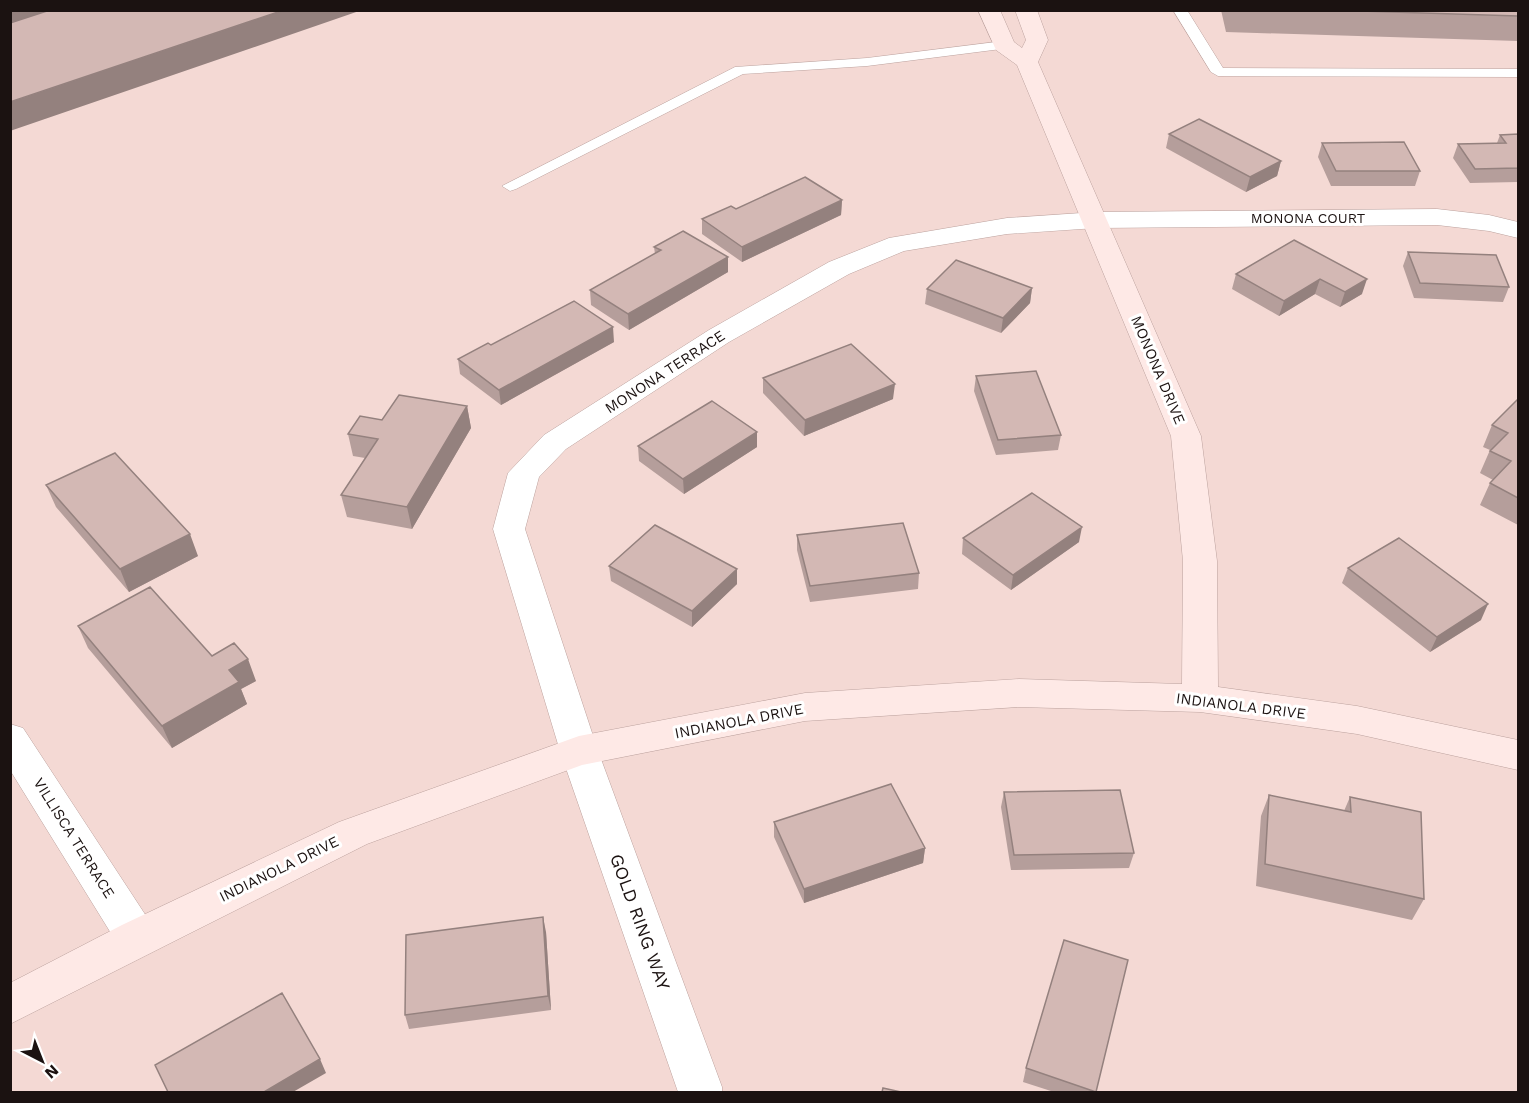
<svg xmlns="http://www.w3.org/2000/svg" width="1529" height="1103" viewBox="0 0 1529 1103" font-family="'Work Sans',sans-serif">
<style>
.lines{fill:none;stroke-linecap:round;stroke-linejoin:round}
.lane-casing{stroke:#bca29e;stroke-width:1}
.street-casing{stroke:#bca29e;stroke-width:1}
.secondary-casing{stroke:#bca29e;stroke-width:1}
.lane{fill:#fff;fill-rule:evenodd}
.street{fill:#fff;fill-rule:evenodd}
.secondary{fill:#fee9e6;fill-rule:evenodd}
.wall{fill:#b59e9b}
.shaded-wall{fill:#94817e}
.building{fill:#d3b8b4;stroke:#94817e;stroke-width:1.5}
.labels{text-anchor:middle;stroke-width:6;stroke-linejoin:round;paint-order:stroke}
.far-street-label{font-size:14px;fill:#1b1211;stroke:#fff}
.street-label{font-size:15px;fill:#1b1211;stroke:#fff}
.near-street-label{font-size:18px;fill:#1b1211;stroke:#fff}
</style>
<rect width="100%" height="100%" fill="#f4d9d4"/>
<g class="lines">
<g class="lane-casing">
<path id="lane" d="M1173,10H1187L1223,68L1518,69V77L1218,76L1211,72Z
M1004,41L1009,42V48L867,66L743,74L516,189L510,191L502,186L735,67L867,58Z"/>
</g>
<g class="street-casing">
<path id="street" d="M1437,209L1489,215L1518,222V238L1489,231L1437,225L1096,228L1007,234L904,251L849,274L729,342L566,449L539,477L525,529L598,751L722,1087V1092H678L560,751L493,529L508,473L544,435L709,330L829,262L889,238L1007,218L1096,212Z
M10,724L23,728L152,925L158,938L152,951L137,956L122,951L10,770Z"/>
</g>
<g class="secondary-casing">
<path id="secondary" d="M978,10H1000L1014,42L1022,48L1026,40L1015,10H1037L1048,40L1038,62L1201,436L1217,561L1218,687L1357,706L1518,740V770L1357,734L1200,712L1019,707L805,721L582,765L367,844L10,1024V983L122,925L339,822L579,736L805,693L1019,679L1182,684L1183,561L1171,436L1017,65L996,50Z"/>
</g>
<use href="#lane" class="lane"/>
<use href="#street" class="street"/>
<use href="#secondary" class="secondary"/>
</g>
<path class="wall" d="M1221,10H1518V42V41L1226,32Z
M1169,134L1281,161L1277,176L1246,192L1166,148Z
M1518,134V182L1470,183L1453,158L1458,144L1497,143L1500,135Z
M1322,143L1420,171L1415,186H1331L1318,157Z
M842,200L841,215L742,262L702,234V219L736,209Z
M1294,240L1362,294L1340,307L1315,294L1279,316L1232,289L1236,274Z
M654,247L728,272L629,330L591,305L590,290L655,254Z
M1408,252L1509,287L1503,302L1414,298L1403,266Z
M1032,288L1030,303L1001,333L925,304L927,289Z
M614,342L501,405L460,374L458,359L491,345Z
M976,376L1061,435L1058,450L996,455L974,391Z
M763,378L893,399L804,436L763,393Z
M1518,399V525L1480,505L1490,483L1493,480L1480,473L1490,450L1483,447L1492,425Z
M467,406L471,428L412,529L347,517L341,495L365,458L353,456L348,434L382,420Z
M638,446L757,447L684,494L639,461Z
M46,485L198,556L129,592L56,507Z
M797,535L919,573L918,589L810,602L797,550Z
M963,538L1079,542L1011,590L962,554Z
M609,566L737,584L692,627L611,581Z
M1348,568L1481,620L1430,652L1342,583Z
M78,626L212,656L256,681L241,689L247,704L172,748L88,648Z
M1004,792L1134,853L1129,868L1011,870L1001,807Z
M1269,795L1344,811L1350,797L1424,899L1412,920L1256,886L1261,816Z
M774,822L925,848L923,863L804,903L774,837Z
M546,932L551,1010L409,1029L405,1015Z
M1128,960L1096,1092H1054L1023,1082L1026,1068Z"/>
<path class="shaded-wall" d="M10,10H64L10,27Z
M284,10H362L10,131V102Z
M1281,161L1277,176L1246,192L1250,177Z
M842,200L841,215L742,262V247Z
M728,257V272L629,330L628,314Z
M1320,279L1315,294L1279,316L1284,301Z
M1367,279L1362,294L1340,307L1345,292Z
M1032,288L1030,303L1001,333L1003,318Z
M613,327L614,342L501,405L499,390Z
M895,384L893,399L804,436L805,420Z
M467,406L471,428L412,529L407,507Z
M757,432V447L684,494L683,479Z
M1082,527L1079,542L1011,590L1013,575Z
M190,534L198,556L129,592L120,569Z
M737,569V584L692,627V611Z
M1488,604L1481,620L1430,652L1437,637Z
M248,659L256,681L241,689L247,704L172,748L162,726L229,670Z
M925,848L923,863L804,903V889Z
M543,917L546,932L551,1010L548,996Z
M320,1059L326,1073L293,1092H264Z"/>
<path class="building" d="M50,10H284L10,102V23Z
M1328,10H1518V16Z
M1199,119L1281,161L1250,177L1169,134Z
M1518,134V168L1475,169L1458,144L1506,143L1500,135Z
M1404,142L1420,171H1336L1322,143Z
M805,177L842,200L742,247L702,219L731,206L736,209Z
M683,231L728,257L628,314L590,290L661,250L654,247Z
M1294,240L1367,279L1345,292L1320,279L1284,301L1236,274Z
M1408,252L1496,255L1509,287L1420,283Z
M956,260L1032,288L1003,318L927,289Z
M574,301L613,327L499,390L458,359L488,343L491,345Z
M851,344L895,384L805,420L763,378Z
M1036,371L1061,435L998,440L976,376Z
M399,395L467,406L407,507L341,495L378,439L348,434L360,416L382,420Z
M1518,399V498L1490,483L1511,461L1490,451L1508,433L1492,425Z
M712,401L757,432L683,479L638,446Z
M115,453L190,534L120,569L46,485Z
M1032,493L1082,527L1013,575L963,538Z
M903,523L919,573L810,586L797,535Z
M655,525L737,569L692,611L609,566Z
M1399,538L1488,604L1437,637L1348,568Z
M150,587L212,656L234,643L248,659L229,670L239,682L162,726L78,626Z
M891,784L925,848L804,889L774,822Z
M1120,790L1134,853L1014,855L1004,792Z
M1269,795L1351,812L1350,797L1421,812L1424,899L1265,864Z
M543,917L548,996L405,1015L406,935Z
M1064,940L1128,960L1096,1092L1026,1068Z
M282,993L320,1059L264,1092H168L155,1065Z
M883,1088L901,1092H882Z"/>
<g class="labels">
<g class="far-street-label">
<text x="1308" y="223">MONONA COURT</text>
</g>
<g class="street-label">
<text transform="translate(1158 370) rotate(67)" y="5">MONONA DRIVE</text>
<text transform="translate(665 372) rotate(-33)" y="5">MONONA TERRACE</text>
<text transform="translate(1241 706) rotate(7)" y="5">INDIANOLA DRIVE</text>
<text transform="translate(739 721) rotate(-11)" y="5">INDIANOLA DRIVE</text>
<text transform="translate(74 838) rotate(58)" y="5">VILLISCA TERRACE</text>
<text transform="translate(279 869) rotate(-26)" y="5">INDIANOLA DRIVE</text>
</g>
<g class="near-street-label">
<text transform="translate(640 922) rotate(70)" y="6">GOLD RING WAY</text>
</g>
</g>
<rect width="1529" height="1103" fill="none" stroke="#1b1211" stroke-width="24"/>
<g transform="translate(42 1061) rotate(138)" stroke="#ffffff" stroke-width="4.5" paint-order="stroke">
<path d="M0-4.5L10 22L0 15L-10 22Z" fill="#1b1211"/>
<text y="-9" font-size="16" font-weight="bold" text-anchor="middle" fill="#1b1211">N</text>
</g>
</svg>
